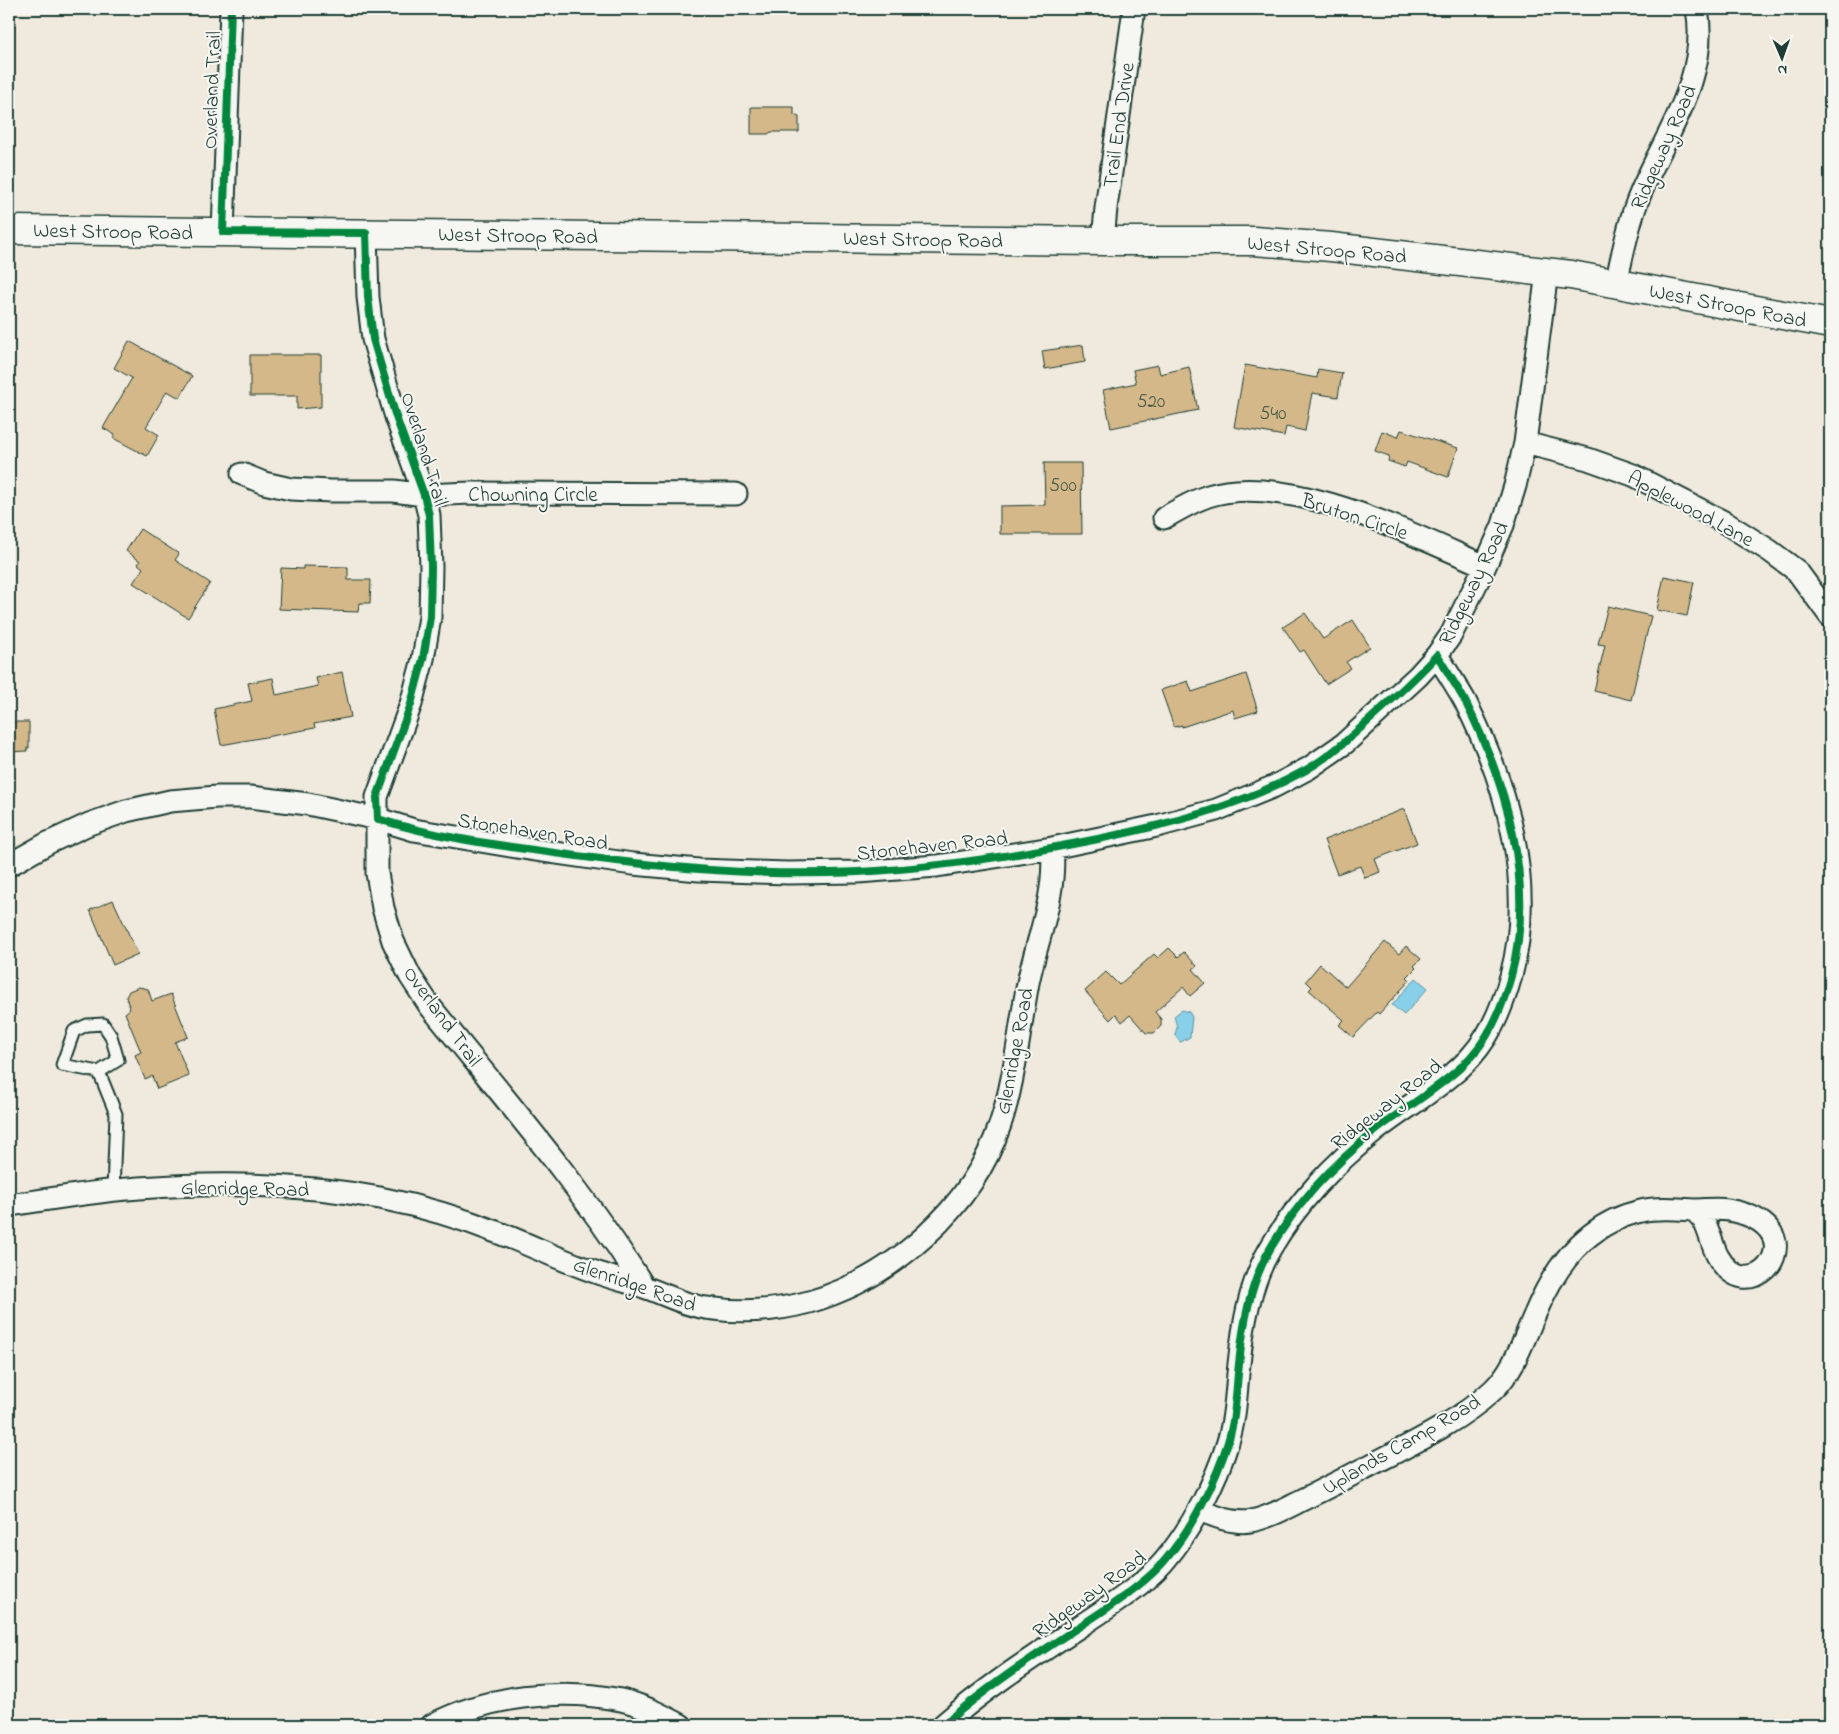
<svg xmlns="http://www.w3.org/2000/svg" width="1839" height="1734" viewBox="0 0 1839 1734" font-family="'Indie Flower',sans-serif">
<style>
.water{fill:#88cfe9;stroke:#5e95a1}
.building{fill:#d4b889;stroke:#1f3d34}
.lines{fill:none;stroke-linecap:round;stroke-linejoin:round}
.lane-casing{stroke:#1f3d34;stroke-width:15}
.street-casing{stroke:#1f3d34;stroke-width:25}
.secondary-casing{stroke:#1f3d34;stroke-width:31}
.lane{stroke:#f6f6f2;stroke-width:11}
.street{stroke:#f6f6f2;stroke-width:21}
.secondary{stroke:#f6f6f2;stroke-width:28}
.cycleway-casing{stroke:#f6f6f2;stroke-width:11}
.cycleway{stroke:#00873e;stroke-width:8}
.labels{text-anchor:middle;stroke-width:4;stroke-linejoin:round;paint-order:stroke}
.number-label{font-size:19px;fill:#4c5c49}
.street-label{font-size:21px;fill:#1f3d34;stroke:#f6f6f2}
</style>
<rect width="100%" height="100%" fill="#efeadd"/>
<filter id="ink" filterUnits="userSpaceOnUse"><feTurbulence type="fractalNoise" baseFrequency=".02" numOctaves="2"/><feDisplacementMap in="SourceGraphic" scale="10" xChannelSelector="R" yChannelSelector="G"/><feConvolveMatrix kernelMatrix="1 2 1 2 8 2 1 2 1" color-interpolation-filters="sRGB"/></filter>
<g filter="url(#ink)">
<path class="water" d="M1416,978L1428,988L1404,1015L1392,1005Z
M1182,1010L1189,1012L1192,1017L1190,1037L1181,1042L1179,1041L1175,1035L1177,1027L1174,1016Z"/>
<path class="building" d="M751,107H794V115L799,117V132H771L768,134H751Z
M129,341L192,376L180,398L167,391L146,427L159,435L147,456L113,438L115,435L103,428L132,378L114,368Z
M1083,345L1085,362L1045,369L1042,351Z
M250,355H321V407L297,409V396H250Z
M1158,365L1160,374L1189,367L1198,410L1111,428L1103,390L1136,383L1133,370Z
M1245,365L1317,378L1318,369L1342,373L1338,397L1312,393L1305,431L1286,427L1284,436L1234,427Z
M1401,430L1458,448L1448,477L1407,462L1405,467L1388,461L1389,456L1375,451L1382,431L1398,437Z
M1044,463H1081L1082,534H1000V506L1045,505Z
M140,529L179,554L175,560L210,583L188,618L133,583L143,568L138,564L140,561L126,551Z
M303,566L348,567V580H371L370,603H359L358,612L279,609L281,568L303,569Z
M1664,576L1694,582L1687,616L1657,610Z
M1608,606L1651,616L1631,700L1594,691L1605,645L1598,644Z
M1305,613L1323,639L1353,620L1370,647L1346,662L1351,668L1326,684L1304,650L1300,652L1283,627Z
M342,672L351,717L314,724L315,728L221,745L214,709L252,701L248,683L273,678L276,695L318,686L316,678Z
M1246,674L1258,711L1235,718L1233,710L1182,727V725L1174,727L1161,690L1188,681L1192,692Z
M9,722H29V748H27V751L9,752Z
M1404,809L1417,843L1375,859L1380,872L1365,878L1360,866L1337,874L1324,840Z
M113,900L138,954L113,965L90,910Z
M1385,942L1399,954L1406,946L1421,959L1414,966L1416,968L1407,977L1410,980L1379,1014L1377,1012L1353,1037L1339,1025L1344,1020L1309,990L1312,987L1306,981L1320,964L1346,987Z
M1169,948L1178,957L1184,952L1197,966L1193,969L1205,983L1190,996L1183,987L1155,1012L1161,1019V1026L1154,1033H1146L1130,1015L1122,1022L1116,1014L1110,1020L1085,991L1106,972L1119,985L1154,954L1158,958Z
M139,987L148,989L152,1001L171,994L188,1037L175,1042L189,1076L157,1089L152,1076L145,1079L135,1055L141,1052L125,1013L130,1009L126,997L129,991Z"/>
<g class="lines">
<g class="lane-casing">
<path id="lane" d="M99,1072L62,1065L74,1031L87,1025L103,1024L111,1036L118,1060L99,1072L116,1114L113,1191"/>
</g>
<g class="street-casing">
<path id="street" d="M223,232L231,9
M366,233L368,297L373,339L396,417L424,495L429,515L431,567L430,617L423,659L411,704L377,797V873L383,908L393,941L410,976L429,1005C503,1097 581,1186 644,1287
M1103,241L1106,208L1134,9
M1616,284C1622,256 1627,229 1637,202C1661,139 1710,81 1697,9
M1525,443L1588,459L1633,475L1724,522L1770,551L1797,571L1830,616
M242,474L264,483L291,489L331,491H394L424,495L471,493L736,494
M1164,518C1178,510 1193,501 1208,496C1287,471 1413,535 1485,566
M9,865L48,843L89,824L126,811L170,801L217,797H250L308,804L378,819L414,830L535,850L633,864L699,870L788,873L858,872L937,866L1052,848L1157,826L1216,810L1275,786L1309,768L1345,743L1418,676L1437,655L1451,635L1485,566L1503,525L1515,486L1525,443L1547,272
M9,1205C52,1199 95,1191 139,1188C219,1182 300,1183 380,1198C420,1206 461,1218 499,1233C533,1246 567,1263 601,1274C615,1279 628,1282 641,1286C663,1293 683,1305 706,1308C740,1313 776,1311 809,1302C893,1278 972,1208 1000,1125C1015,1080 1019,1030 1028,983C1037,938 1057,895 1052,848
M1694,1210C1705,1210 1717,1208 1728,1210C1814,1225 1763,1299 1730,1271C1713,1258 1713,1239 1704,1221C1701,1217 1697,1213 1694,1210Z
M1200,1510C1215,1517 1234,1524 1251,1521C1267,1518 1282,1510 1296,1503C1318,1492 1339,1482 1361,1470C1403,1448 1458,1423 1493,1390C1514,1370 1523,1341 1535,1314C1555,1266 1586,1223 1641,1211C1658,1207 1676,1209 1694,1210
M432,1725C488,1696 559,1687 621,1700C643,1705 662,1715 681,1725
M943,1725C983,1690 1027,1661 1071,1632C1100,1613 1145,1585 1166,1559C1192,1528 1216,1481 1228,1442C1236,1417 1236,1390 1239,1364C1243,1325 1250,1283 1270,1249C1298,1201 1333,1165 1375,1131C1403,1109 1435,1091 1461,1067C1488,1042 1501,1012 1511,976C1536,884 1507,784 1465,701C1456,685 1446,670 1437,655"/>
</g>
<g class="secondary-casing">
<path id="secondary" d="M9,230L1103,241H1254L1331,247L1571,275L1830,324"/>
</g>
<use href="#lane" class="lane"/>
<use href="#street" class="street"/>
<use href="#secondary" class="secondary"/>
<g class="cycleway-casing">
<path id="cycleway" d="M231,9L223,232L366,233L368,297L373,339L396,417L424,495L429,515L431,567L430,617L423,659L411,704L377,797L378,819C435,837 495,845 555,853C655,867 756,877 858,872C938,868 1019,855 1098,839C1170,824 1241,806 1306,770C1332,755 1354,734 1376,714C1397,695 1418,676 1437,655C1446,670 1456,685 1465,701C1507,784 1536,884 1511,976C1501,1012 1488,1042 1461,1067C1435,1091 1403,1109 1375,1131C1333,1165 1298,1201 1270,1249C1250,1283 1243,1325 1239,1364C1236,1390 1236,1417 1228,1442C1216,1481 1192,1528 1166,1559C1145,1585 1100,1613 1071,1632C1027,1661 983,1690 943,1725"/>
</g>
<use href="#cycleway" class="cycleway"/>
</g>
</g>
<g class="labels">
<g class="number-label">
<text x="1151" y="407">520</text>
<text x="1273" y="419">540</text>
<text x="1063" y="491">500</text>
</g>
<g class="street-label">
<text transform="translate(211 90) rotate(-88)" y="7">Overland Trail</text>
<text transform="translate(1118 125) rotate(-82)" y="7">Trail End Drive</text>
<text transform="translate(1663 147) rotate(-66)" y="7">Ridgeway Road</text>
<text transform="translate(113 231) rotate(1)" y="7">West Stroop Road</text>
<text transform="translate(518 235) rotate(1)" y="7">West Stroop Road</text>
<text transform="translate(923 239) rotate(1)" y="7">West Stroop Road</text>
<text transform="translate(1327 249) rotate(5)" y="7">West Stroop Road</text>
<text transform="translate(1728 305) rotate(11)" y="7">West Stroop Road</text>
<text transform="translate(425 449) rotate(73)" y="7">Overland Trail</text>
<text x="533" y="501">Chowning Circle</text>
<text transform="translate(1691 508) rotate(28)" y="7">Applewood Lane</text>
<text transform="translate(1355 516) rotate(18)" y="7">Bruton Circle</text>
<text transform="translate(1473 583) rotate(-64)" y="7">Ridgeway Road</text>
<text transform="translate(533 831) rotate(9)" y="7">Stonehaven Road</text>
<text transform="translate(932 845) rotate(-6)" y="7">Stonehaven Road</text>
<text transform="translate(443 1016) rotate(54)" y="7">Overland Trail</text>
<text transform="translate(1014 1051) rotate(-79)" y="7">Glenridge Road</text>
<text transform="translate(1386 1104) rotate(-38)" y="7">Ridgeway Road</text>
<text transform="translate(245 1188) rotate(1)" y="7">Glenridge Road</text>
<text transform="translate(635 1284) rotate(19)" y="7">Glenridge Road</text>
<text transform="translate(1401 1444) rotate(-30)" y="7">Uplands Camp Road</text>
<text transform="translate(1089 1594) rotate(-36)" y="7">Ridgeway Road</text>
</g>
</g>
<rect width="1839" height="1734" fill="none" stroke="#f6f6f2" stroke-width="30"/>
<rect x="15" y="15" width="1809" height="1704" fill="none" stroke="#1f3d34" stroke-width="2" filter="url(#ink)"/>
<g transform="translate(1782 58) rotate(178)" stroke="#f6f6f2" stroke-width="4" paint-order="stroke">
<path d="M0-4L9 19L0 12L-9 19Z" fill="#1f3d34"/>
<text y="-8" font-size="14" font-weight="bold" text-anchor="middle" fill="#1f3d34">N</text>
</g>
</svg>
